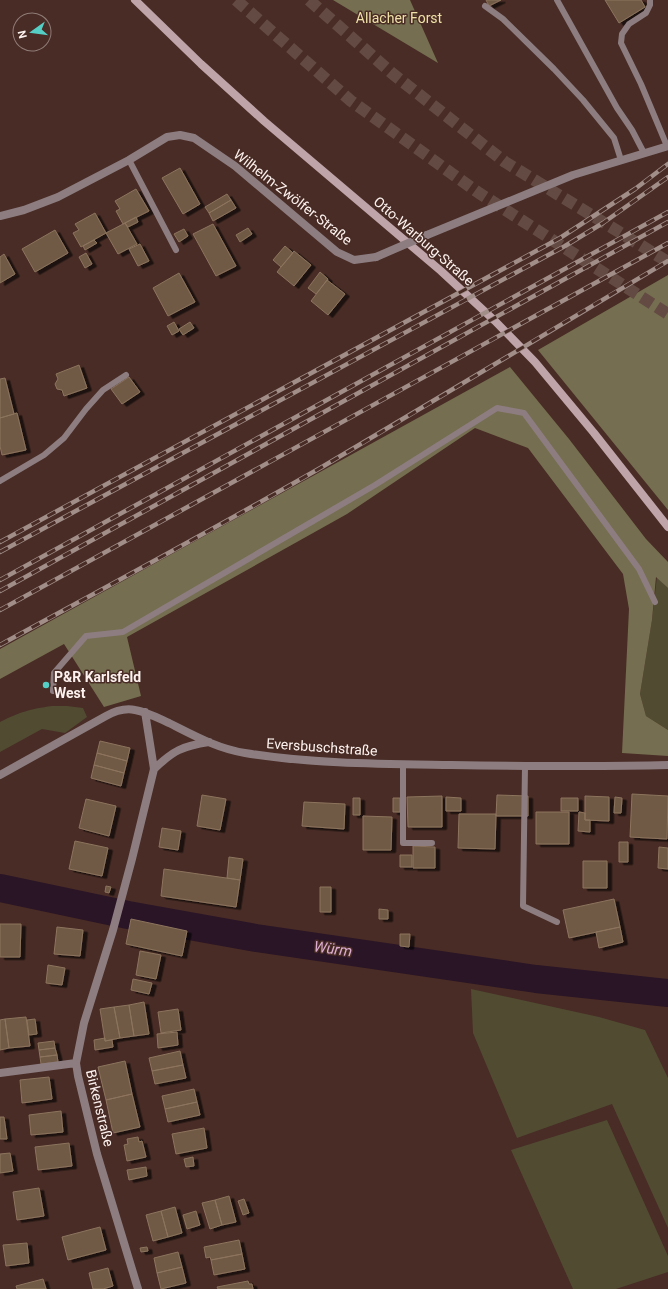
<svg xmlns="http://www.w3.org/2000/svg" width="668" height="1289" viewBox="0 0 668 1289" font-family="Roboto,sans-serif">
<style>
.green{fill:#514b32}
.forest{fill:#756e50}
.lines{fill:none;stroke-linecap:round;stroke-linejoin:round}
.river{stroke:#2a1526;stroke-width:28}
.building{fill:#705a45;stroke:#8c745e;filter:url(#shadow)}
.motorway-tunnel{stroke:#634a43;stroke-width:12;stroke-dasharray:12 6;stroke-linecap:butt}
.service{stroke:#8d7d80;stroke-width:6}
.minor{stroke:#8d7d80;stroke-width:8}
.secondary{stroke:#bfa5aa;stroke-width:8}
.rail-casing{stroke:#a28e89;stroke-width:4.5}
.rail{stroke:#482c25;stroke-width:3;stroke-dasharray:9;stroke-linecap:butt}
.minor-bridge{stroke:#8d7d80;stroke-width:8}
.poi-dot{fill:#55cec5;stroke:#482c25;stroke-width:1.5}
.labels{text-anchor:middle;stroke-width:3;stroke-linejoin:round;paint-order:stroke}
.park-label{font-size:14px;fill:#efe1a8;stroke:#482c25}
.street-label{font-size:14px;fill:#fdf2ef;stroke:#482c25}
.poi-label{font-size:14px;font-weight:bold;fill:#fdf2ef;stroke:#482c25;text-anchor:start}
.water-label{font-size:15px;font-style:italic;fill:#deaed3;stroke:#482c25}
</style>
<defs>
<filter id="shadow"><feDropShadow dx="4.5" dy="2.5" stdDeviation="0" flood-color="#0009"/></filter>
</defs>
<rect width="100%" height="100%" fill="#482c25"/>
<path class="green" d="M657,576L668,588V730L646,716L640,694L652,620Z
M52,706H67L83,708L87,717L65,733L42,729L0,752V722C20,712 30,709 52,706Z
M471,989L599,1017L645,1030L668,1078V1228L612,1104L517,1138L473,1033Z
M607,1120L668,1256V1272L616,1289H573L511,1150Z"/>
<path class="forest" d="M333,0H410L438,63Z
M668,275V510L538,350Z
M510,367L569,439L646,539L668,562V588L656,577L652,620L640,694L646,716L668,730V756L622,753L629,609L623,574L528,448L475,428L347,514L127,637L141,696L104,707L64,644L0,679V649Z"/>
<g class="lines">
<path class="river" d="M0,888L128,915L256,938L536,979L668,993"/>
</g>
<path class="building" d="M486,0H501L489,6Z
M605,0H641L645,7L619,23Z
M180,168L200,204L183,214L162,178Z
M136,189L149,211L123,224L116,211L120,209L115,201Z
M227,194L231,200L209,213L205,207Z
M231,200L236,208L213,221L209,213Z
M95,213L106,233L81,247L73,233L79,230L75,224Z
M136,217L138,222L128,227L125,223Z
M125,223L137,244L118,254L106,233Z
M213,224L236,266L216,276L193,234Z
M248,228L252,234L240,242L236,235Z
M184,229L188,236L179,242L174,234Z
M55,230L68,253L35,272L22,249Z
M94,240L97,243L85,250L83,246Z
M140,244L149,261L138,266L129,249Z
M285,246L293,253L281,267L273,260Z
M294,251L311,265L294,286L277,272Z
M86,253L92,264L85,268L79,257Z
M4,254L15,274L0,283V257Z
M320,272L328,279L316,294L308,288Z
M179,273L195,302L168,316L153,288Z
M327,280L345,294L328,315L311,301Z
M174,322L179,331L172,335L167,326Z
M190,322L194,328L183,335L179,329Z
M79,365L87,388L64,396L62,390L57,389L55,384L58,379L56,374Z
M129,377L140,392L122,404L111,389Z
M5,378L14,414L0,418V379Z
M17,413L26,450L2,455L0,446V418Z
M100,741L130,748L127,761L97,753Z
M97,753L127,761L124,773L94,765Z
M94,765L124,773L121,786L91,778Z
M632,794L668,796L667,839L630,837Z
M202,795L226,799L220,830L197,826Z
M497,795L528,796V816H496Z
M442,796V827H408L407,797Z
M585,796L609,797V821L585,820Z
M446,797L461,798V811H446Z
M615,797L622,798L621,813H614Z
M353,798H360V815H353Z
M393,798H400V812H393Z
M561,798H578V811H561Z
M86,799L116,806L109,836L79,828Z
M304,802L345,804L344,829L302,826Z
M536,812H569V844H536Z
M579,812L585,813V820H590V832L578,831Z
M459,814H496L495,849L458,848Z
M363,816L392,817L391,850H363Z
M162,828L181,831L178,850L159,847Z
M75,841L108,848L102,876L69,869Z
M619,842H628V862H619Z
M413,846L435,847V868H413Z
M659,847L668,848V869L658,868Z
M400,855H412V867H400Z
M229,857L243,859L240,880L227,878Z
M583,861H607V888H583Z
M164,869L240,880L236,907L161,896Z
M106,886L111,887L109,893L105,892Z
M320,887H331V912H320Z
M614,899L620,927L569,938L563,910Z
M379,909L388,910V919H379Z
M131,919L187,931L182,956L126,944Z
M0,924H21L20,957H0Z
M57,927L83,930L80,956L54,954Z
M620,927L623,942L599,948L596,932Z
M400,934H410L409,947L400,946Z
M140,951L161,955L156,979L136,975Z
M48,965L65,968L62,985L46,983Z
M133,979L152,983L149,994L131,990Z
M144,1002L149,1034L134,1036L129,1005Z
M129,1005L134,1036L120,1038L114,1007Z
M114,1007L120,1038L105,1041L100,1009Z
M178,1009L181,1030L161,1033L158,1012Z
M26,1017L30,1046L9,1048L5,1019Z
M5,1019L9,1048L0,1050V1020Z
M35,1019L37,1034L29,1035L27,1020Z
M177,1032L178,1045L158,1048L157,1034Z
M105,1038V1041L112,1040L113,1047L95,1050L94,1040Z
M54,1041L55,1048L39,1050L38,1043Z
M55,1048L57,1055L40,1057L39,1050Z
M180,1051L183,1065L152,1071L149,1058Z
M57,1055L58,1062L41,1064L40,1057Z
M125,1061L132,1094L106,1100L98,1067Z
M183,1065L186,1078L155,1084L152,1071Z
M49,1077L52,1099L22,1103L20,1080Z
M194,1089L197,1102L165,1109L162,1096Z
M132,1094L140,1127L113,1133L106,1100Z
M197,1102L200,1115L168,1122L165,1109Z
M61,1111L63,1132L31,1135L29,1115Z
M0,1117H4L7,1139H0Z
M204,1128L207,1148L176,1154L172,1134Z
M138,1137L139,1142L142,1141L146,1157L127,1161L124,1145L128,1144L127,1139Z
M69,1143L72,1166L38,1170L35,1147Z
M10,1153L13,1171L0,1173V1154Z
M193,1157L194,1166L186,1167L184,1159Z
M146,1167L147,1176L129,1180L127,1170Z
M39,1188L44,1216L17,1220L13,1192Z
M229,1196L236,1222L222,1225L215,1200Z
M244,1199L249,1213L243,1215L238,1201Z
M215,1200L222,1225L210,1229L202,1203Z
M175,1207L182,1233L168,1237L161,1211Z
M161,1211L168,1237L153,1241L146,1215Z
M196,1211L200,1225L187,1229L183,1215Z
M100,1227L106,1250L68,1260L62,1237Z
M239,1240L242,1254L211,1260L210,1257L206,1258L204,1247Z
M27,1243L29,1263L6,1266L3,1245Z
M147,1247L148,1251L141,1252L140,1248Z
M178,1252L182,1267L157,1273L154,1258Z
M242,1254L245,1269L214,1275L211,1260Z
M182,1267L186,1283L161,1289L157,1273Z
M108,1268L113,1286L103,1289H93L89,1273Z
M43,1279L46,1289H17L16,1286Z
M248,1281L249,1284H252L253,1289H218L217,1287Z"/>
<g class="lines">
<path class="motorway-tunnel" d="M236,0L351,101L479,193L668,314
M309,0L393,74L505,162L668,262"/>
<path class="service" d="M557,0L617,108L632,130L644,153
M650,0V5L646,13L629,24L622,34L621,43L641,84L667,146
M485,6L503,19L554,69L583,100L614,138L621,160
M129,160L176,250
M0,481L44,455L64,438L86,409L103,390L126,375
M53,691L54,673L86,636L123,632L375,485L497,408L524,413L639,569L655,602
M403,765V843H432
M525,766L523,906L557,922"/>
<path class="minor" d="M0,216L24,210L58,197L129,160L167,137L180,135L194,138L235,166L337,252L354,260L376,257
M427,235L573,175L668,146
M154,769C173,751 182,746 209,742
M0,775L106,716C115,711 125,708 135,710C147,712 158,718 169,723C193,735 218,749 245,753C312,764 382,764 450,765C523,766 595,767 668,765
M0,1073L76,1063
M138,1289L97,1154L78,1076L76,1063L84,1023L113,930L132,859L154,769L145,712"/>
<path class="secondary" d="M135,0L201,64L264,121L441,271L495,321L535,362L594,433L668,527"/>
<g class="rail-casing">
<path id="rail" d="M0,542L560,238L635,189L668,164
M0,552L565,246L603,223L668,177
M0,580L668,212
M0,591L668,222
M0,610L668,243
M0,645C108,586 216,528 322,467C438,399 552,329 668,261"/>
</g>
<use href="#rail" class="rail"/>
<path class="minor-bridge" d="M376,257L427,235"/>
</g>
<circle class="poi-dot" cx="46" cy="685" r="4"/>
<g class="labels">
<g class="park-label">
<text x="399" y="23">Allacher Forst</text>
</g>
<g class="street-label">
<text transform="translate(293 197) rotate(38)" y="5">Wilhelm-Zwölfer-Straße</text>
<text transform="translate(424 241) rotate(41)" y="5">Otto-Warburg-Straße</text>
<text transform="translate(322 747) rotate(4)" y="5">Eversbuschstraße</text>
<text transform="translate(100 1108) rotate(76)" y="5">Birkenstraße</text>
</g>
<g class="poi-label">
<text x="54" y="682">P&amp;R Karlsfeld<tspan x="54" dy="16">West</tspan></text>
</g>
<g class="water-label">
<text transform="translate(333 949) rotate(8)" y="5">Würm</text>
</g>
</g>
<g transform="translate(32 32) rotate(256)"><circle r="19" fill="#482c25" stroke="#907b76"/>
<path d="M0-3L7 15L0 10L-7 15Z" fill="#55cec5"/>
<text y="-6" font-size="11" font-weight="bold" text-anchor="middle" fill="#fdf2ef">N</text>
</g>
</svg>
